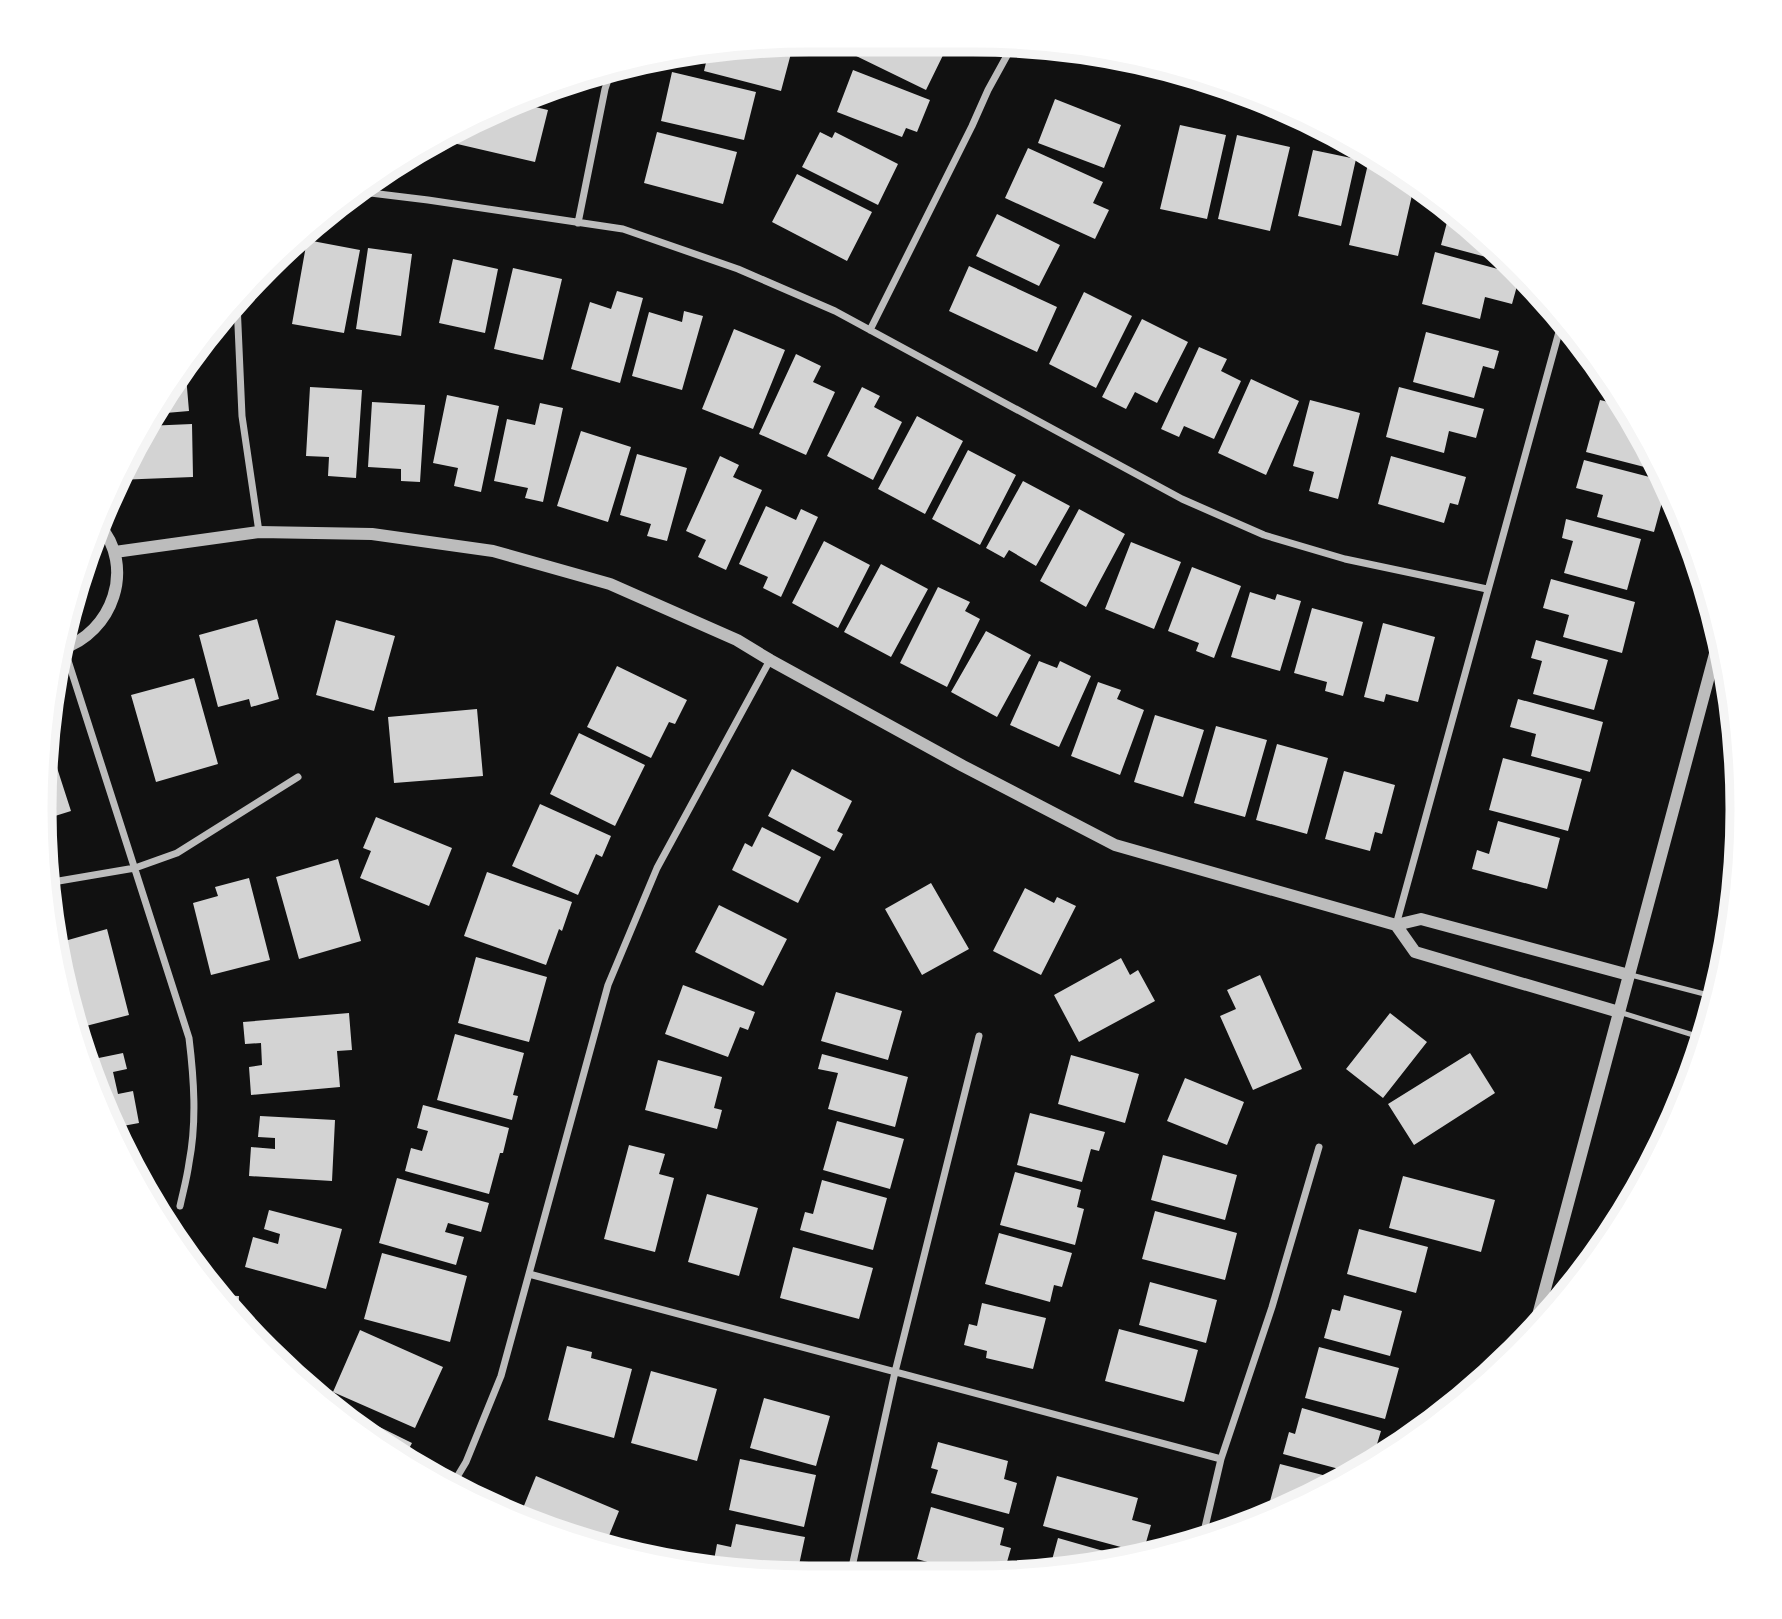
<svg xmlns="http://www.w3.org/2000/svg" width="1782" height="1619" viewBox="0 0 1782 1619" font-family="'Titillium Web',sans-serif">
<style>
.building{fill:#d3d3d3}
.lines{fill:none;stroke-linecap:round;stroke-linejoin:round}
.service{stroke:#bcbcbc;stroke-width:5}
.minor{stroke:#bcbcbc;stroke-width:7}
.tertiary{stroke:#bcbcbc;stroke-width:12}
.rim{fill:none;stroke:#f5f5f5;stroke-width:9}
</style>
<rect width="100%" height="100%" fill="#111"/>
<path class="building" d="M794,42L781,91L704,71L709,50Z
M855,42L947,47L926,90L850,53Z
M853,70L930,100L917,132L906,128L902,137L837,112Z
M672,72L756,92L744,140L661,121Z
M1055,99L1121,125L1104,168L1038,143Z
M518,103L548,110L535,162L453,143L457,127L470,119Z
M1180,125L1226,135L1207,219L1160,209Z
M657,132L737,152L723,204L644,183Z
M820,132L832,138L835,132L898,164L878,205L802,167Z
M1237,135L1290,147L1270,231L1218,219Z
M1028,148L1103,182L1093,203L1109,210L1095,239L1005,198Z
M1313,150L1356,159L1341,226L1298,216Z
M1368,164L1402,172L1415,182L1398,256L1349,245Z
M797,174L872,212L847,261L772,222Z
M1450,211L1516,265L1441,245Z
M997,214L1060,245L1039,286L976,256Z
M307,240L360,250L344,333L292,324Z
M368,248L412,254L401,336L356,329Z
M1435,252L1520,275L1512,304L1485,297L1480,319L1422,304Z
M453,259L498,269L485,333L439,323Z
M969,266L1057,307L1037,352L949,311Z
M513,268L562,279L543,360L494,349Z
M617,291L643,298L620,383L571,369L590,302L611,309Z
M1084,292L1132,316L1096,388L1049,364Z
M684,311L703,316L682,390L632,376L649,312L682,322Z
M1142,319L1188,342L1157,403L1135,392L1126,409L1102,397Z
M734,329L785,350L753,429L702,409Z
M1426,332L1499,351L1494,369L1483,366L1474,398L1413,382Z
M1199,347L1227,359L1221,371L1241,381L1214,439L1184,426L1179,437L1161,429Z
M796,354L821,366L813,382L835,392L806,455L759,434Z
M185,364L189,411L154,414L176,378Z
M1606,374L1612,382L1619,395L1601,391Z
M1251,379L1299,401L1266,475L1218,453Z
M310,387L362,390L356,478L328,476L329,457L306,456Z
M862,387L880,396L874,407L902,422L873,480L827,456Z
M1399,387L1484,409L1476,438L1449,431L1444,453L1386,437Z
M447,395L499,406L481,492L454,486L458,468L433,463Z
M1310,400L1360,413L1338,499L1309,491L1314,472L1293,466Z
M1600,400L1625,406L1660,471L1586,452Z
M372,402L425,405L420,482L401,481V469L368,467Z
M540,403L563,408L543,502L525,498L528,488L494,481L507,419L535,425Z
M917,416L963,441L925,514L878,489Z
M192,424L193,477L116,480L120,469L146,426Z
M581,431L631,447L608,522L557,506Z
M968,450L1016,475L980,545L932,519Z
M637,454L687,468L667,541L647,536L651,524L620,515Z
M720,456L739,465L733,477L762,490L726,570L698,557L706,540L686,531Z
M1391,456L1466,477L1458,505L1450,503L1444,523L1378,504Z
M1584,460L1665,481L1667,484L1654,532L1597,517L1603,495L1576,488Z
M1023,481L1070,506L1036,566L1009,550L1004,558L986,548Z
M766,506L796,520L801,509L818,517L781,597L763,588L768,577L739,564Z
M1079,509L1125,534L1086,607L1040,581Z
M1566,519L1641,539L1627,590L1564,573L1573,541L1562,538Z
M824,541L870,565L838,628L792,603Z
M1131,542L1181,562L1154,629L1105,609Z
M881,564L928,589L891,657L844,632Z
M1192,567L1241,586L1214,658L1196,651L1199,643L1168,631Z
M1551,579L1635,602L1622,653L1563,637L1569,615L1543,608Z
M938,587L970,602L965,611L980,619L947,687L900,663Z
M1250,592L1275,600L1277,594L1301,601L1280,671L1231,657Z
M1312,608L1363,622L1343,696L1325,691L1327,682L1294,673Z
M257,619L279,699L251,707L249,699L218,707L199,635Z
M336,620L395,636L374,711L316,695Z
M1383,623L1435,637L1418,702L1386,694L1384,702L1364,697Z
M986,631L1031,655L997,717L951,692Z
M1536,640L1608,660L1594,710L1533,694L1542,661L1531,658Z
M1039,661L1057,668L1060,661L1091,676L1059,747L1010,725Z
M617,666L687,700L675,724L669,722L651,758L587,727Z
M194,678L218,764L156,782L131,695Z
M1098,682L1121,690L1117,699L1144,710L1120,775L1071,756Z
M1518,699L1603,722L1590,772L1531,756L1536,734L1510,727Z
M477,709L483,776L394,783L388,717Z
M1155,715L1204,730L1183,797L1134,782Z
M1216,726L1267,740L1245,817L1194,803Z
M579,733L645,765L615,826L550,794Z
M49,743L71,811L55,816L50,803L41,806Z
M1277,744L1328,758L1307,834L1256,820Z
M1503,758L1582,779L1568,831L1489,810Z
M792,769L852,801L837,831L843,834L834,851L768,816Z
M1344,771L1395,785L1382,834L1375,832L1370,851L1325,839Z
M540,804L611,836L602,857L596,854L578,895L512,866Z
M376,817L452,848L429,906L360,878L371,851L363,848Z
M1498,821L1560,838L1547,889L1472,869L1477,850L1489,854Z
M762,827L821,857L798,903L732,870L745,843L752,847Z
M338,859L361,941L299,959L276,877Z
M487,872L572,902L562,931L559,929L546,965L464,936Z
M249,878L270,960L211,975L193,903L218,896L215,887Z
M931,883L969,949L922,975L885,909Z
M1025,888L1054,903L1057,897L1076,906L1041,975L993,951Z
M719,905L787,939L763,986L695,952Z
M107,929L129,1015L78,1028L55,960L54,944Z
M476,957L547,977L529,1042L458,1023Z
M1121,958L1130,975L1138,970L1155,1001L1079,1042L1054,995Z
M1260,975L1302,1069L1253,1090L1220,1016L1236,1009L1227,990Z
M683,985L755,1012L748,1030L740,1027L728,1057L665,1034Z
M836,992L902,1011L888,1060L821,1041Z
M349,1013L352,1050L337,1051L340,1087L251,1095L249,1067L262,1065L261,1043L245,1044L243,1022Z
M1390,1013L1427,1042L1383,1098L1346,1069Z
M455,1034L524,1053L513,1095L518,1096L512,1120L437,1100Z
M123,1053L127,1069L113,1072L118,1094L133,1091L139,1123L112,1128L89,1060Z
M1470,1053L1495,1093L1414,1145L1388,1104Z
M822,1054L908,1077L895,1127L828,1109L838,1073L818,1069Z
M1071,1055L1139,1074L1125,1123L1058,1104Z
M658,1060L722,1077L714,1108L722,1110L717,1129L645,1110Z
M1185,1078L1244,1102L1227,1145L1167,1121Z
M423,1105L509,1128L503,1153H500L489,1194L405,1171L411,1148L422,1151L428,1131L417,1128Z
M1030,1113L1105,1132L1099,1151L1091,1149L1082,1182L1017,1165Z
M260,1116L335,1120L332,1181L249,1176L251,1147L275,1149V1138L258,1137Z
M837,1121L904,1139L890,1189L823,1170Z
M629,1145L665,1154L659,1174L674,1178L655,1252L604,1239Z
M1163,1155L1237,1175L1225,1220L1151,1200Z
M1015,1172L1081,1190L1077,1207L1084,1209L1075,1245L1000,1225Z
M1403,1176L1495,1200L1481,1252L1389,1228Z
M397,1178L489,1203L481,1232L448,1223L445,1232L464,1237L456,1265L379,1243Z
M822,1180L887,1198L873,1250L800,1230L805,1212L813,1214Z
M707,1194L758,1208L739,1276L688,1262Z
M269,1210L342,1229L326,1289L245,1267L253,1237L278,1244L280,1234L264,1229Z
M1155,1211L1237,1233L1225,1280L1142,1259Z
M1359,1229L1428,1247L1416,1293L1347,1274Z
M999,1233L1072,1253L1062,1287L1054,1285L1050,1302L985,1284Z
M793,1247L873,1268L859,1319L780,1298Z
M382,1253L467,1276L450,1342L364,1319Z
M1150,1282L1217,1300L1206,1343L1139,1325Z
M215,1295L239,1296L238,1319Z
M1344,1295L1402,1311L1390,1356L1324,1338L1332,1309L1340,1311Z
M982,1303L1046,1318L1033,1369L986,1358L987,1351L964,1345L969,1324L977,1326Z
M1119,1329L1198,1350L1184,1402L1105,1381Z
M360,1330L443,1367L415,1428L333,1392Z
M567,1346L592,1352L591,1358L632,1369L614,1438L548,1420Z
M1319,1347L1399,1368L1385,1419L1305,1398Z
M651,1371L717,1389L697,1461L631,1443Z
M764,1398L830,1416L816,1466L750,1448Z
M337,1406L412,1443L403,1460L335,1411Z
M1302,1408L1381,1431L1371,1464L1354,1473L1283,1454L1289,1432L1295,1434Z
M938,1442L1008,1461L1004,1479L1017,1483L1009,1514L931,1493L938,1470L931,1468Z
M740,1459L816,1475L804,1527L729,1510Z
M1280,1464L1342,1480L1272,1518L1266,1516Z
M536,1476L619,1511L604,1548L563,1538L519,1518Z
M1057,1476L1138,1498L1132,1520L1151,1525L1143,1553L1043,1526Z
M931,1507L1004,1528L1000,1545L1011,1548L1003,1576L983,1578L917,1559Z
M736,1524L805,1537L797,1574L712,1571L717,1544L731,1547Z
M1058,1538L1135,1560L1123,1564L1049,1571Z
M916,1569L948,1577V1578L914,1577Z"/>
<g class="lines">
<path class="service" d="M1631,975L1716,997
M1619,1012L1703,1038"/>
<path class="minor" d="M354,191L428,200L623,229L738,269L835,311L1182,499L1264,535L1345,559L1487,589
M578,223L605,89L611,71
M237,303L242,416L259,532
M870,330L972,126L988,90L1010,50
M64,648L189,1038C194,1079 197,1122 189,1163C187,1178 183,1192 180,1206
M47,883L135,868L177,853L298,777
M1396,925L1562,321
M529,1274L1221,1459
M451,1487L466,1462L501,1376L608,985L657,868L770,660
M1202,1540L1221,1459L1272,1307L1319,1147
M850,1576L895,1372L979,1036"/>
<path class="tertiary" d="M115,552L259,532L372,534L493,551L610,584L737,640L770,660L963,766L1115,845L1396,925L1421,919L1629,975
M61,649C113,633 136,566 99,525
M1396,925L1415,952L1619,1012
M1533,1334L1720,635"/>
</g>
<path d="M0 0H1782V1619H0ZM809 52H973A757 757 0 0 1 1730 809V809A757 757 0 0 1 973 1566H809A757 757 0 0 1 52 809V809A757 757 0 0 1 809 52Z" fill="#fff" fill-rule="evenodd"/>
<path class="rim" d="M809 52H973A757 757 0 0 1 1730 809V809A757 757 0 0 1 973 1566H809A757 757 0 0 1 52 809V809A757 757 0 0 1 809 52Z"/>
</svg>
